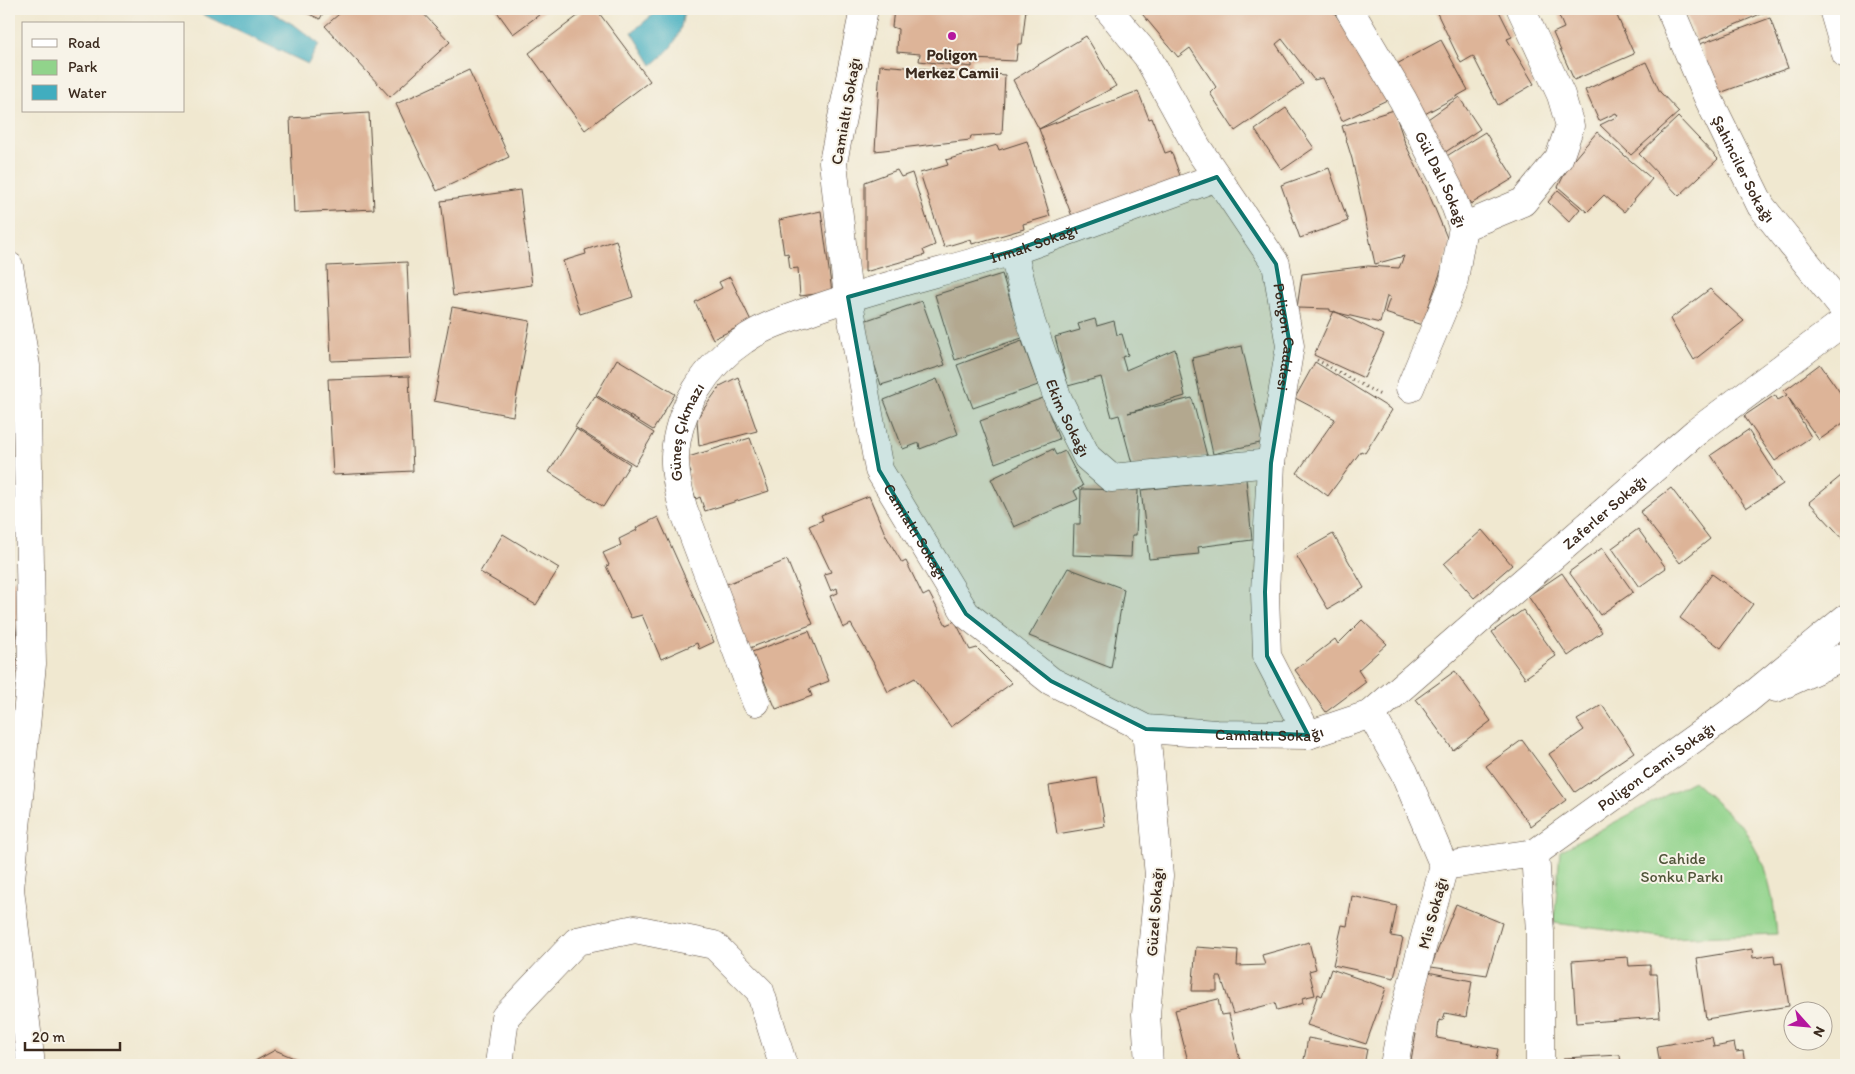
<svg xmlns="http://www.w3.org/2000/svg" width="1855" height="1074" viewBox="0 0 1855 1074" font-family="Itim,sans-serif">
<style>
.green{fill:#91d38b;stroke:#667e54}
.water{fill:#41adbf;stroke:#3e6c6e}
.building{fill:#ddb498}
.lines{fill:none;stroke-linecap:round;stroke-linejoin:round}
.minor-casing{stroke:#564639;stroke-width:29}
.path{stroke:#564639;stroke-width:3;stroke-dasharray:1 4;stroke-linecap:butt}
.minor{stroke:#fff;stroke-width:28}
.marked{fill:#0f766e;fill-opacity:0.2;stroke:#0f766e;stroke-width:4;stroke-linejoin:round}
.poi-dot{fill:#b5179e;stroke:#f7f3e8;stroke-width:2}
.labels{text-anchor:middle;stroke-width:4;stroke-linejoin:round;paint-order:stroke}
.poi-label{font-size:16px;font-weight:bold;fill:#3b2a1e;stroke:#f7f3e8}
.street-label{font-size:16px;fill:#3b2a1e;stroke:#f7f3e8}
.park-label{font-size:16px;fill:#505439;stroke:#f7f3e8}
</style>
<rect width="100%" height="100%" fill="#f7f3e8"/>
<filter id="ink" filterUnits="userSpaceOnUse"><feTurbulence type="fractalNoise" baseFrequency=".02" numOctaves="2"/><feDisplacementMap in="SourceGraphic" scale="10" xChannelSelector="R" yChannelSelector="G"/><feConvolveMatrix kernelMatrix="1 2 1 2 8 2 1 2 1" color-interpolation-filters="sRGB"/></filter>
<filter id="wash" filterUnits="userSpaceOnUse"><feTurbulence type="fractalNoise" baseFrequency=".0096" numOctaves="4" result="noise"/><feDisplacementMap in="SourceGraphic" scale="20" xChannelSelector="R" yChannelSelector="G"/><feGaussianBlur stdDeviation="1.12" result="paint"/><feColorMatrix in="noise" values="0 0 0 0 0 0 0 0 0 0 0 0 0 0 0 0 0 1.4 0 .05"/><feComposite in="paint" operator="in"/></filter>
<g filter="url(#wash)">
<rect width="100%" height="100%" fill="#f0e8d0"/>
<path class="green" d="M1693,781L1744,828L1765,867L1773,901L1777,934L1669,938L1554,923L1560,851Z"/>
<path class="water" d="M191,9H266L296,26L319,44L308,64Z
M654,9H684C681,37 674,47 652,65L632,32L655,13Z"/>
<g id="blocks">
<path class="building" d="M298,9H325L320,19Z
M345,9H419L450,42L390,97L325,26Z
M495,9H547L513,34Z
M587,9H596L650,81L585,130L529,53Z
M894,9H1026L1022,44H1018L1016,61L972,59V67L919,61L920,54L897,52L898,29L892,27Z
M1138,9H1332L1364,58L1387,100L1342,121L1322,78L1314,80L1282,39L1276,44L1303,84L1235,131L1210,93L1216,87L1190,48L1178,57Z
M1441,9H1498L1512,37L1507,39L1534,84L1498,105L1473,56L1461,63L1436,11Z
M1556,9H1614L1634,54L1574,80L1553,33L1564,28Z
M1684,9H1764L1765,12L1697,41Z
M1770,18L1788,68L1717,94L1700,44Z
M1086,36L1116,86L1039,129L1013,80Z
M1441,40L1468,90L1423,115L1395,65Z
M1646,62L1660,92L1679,112L1631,155L1600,125L1618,116L1616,113L1599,121L1585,90Z
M880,65L1005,75L1002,134L971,136L970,140L875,151Z
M469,70L509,157L437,191L396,104Z
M1138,91L1149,119L1152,118L1165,153L1171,151L1182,181L1073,219L1039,129Z
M1459,97L1480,129L1441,155L1425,121Z
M1286,108L1314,148L1282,170L1255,130Z
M1394,110L1405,143L1426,187L1450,245L1422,325L1385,313L1390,297L1387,296L1380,323L1330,311V309L1297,308L1302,274L1368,266L1399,268L1404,256L1375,264L1352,159L1342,126Z
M369,113L374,209L294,213L290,118Z
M1678,117L1718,159L1679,196L1639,154Z
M1485,132L1514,178L1471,204L1442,159Z
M1597,132L1652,179L1624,212L1604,195L1587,212L1558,187L1569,165Z
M1027,141L1050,216L1023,224L1024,229L972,244L971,239L944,247L920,173L948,165L946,160L997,145L999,150Z
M1329,168L1348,221L1300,238L1281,185Z
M897,170L901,177L912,173L935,245L923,250L925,255L865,272V182Z
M520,190L532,285L453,296L441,201Z
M1558,190L1580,209L1569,222L1548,202Z
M821,211L832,292L800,296L798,268L790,269L788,253L784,254L779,220Z
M616,240L633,297L580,314L563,261L586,254L585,250Z
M407,262L411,358L331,361L327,266Z
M1002,274L1022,338L955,360L935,295Z
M730,277L753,325H743L713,339L695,302L722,288L719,282Z
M1710,289L1744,321L1694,360L1670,319Z
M922,301L945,365L881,385L861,322Z
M452,307L530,321L513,416L434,401Z
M1334,311L1384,335L1364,378L1314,355Z
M1095,319L1097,326L1114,321L1117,335L1122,334L1128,355L1122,357L1126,370L1175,349L1185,396L1128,413L1192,398L1207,456L1133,467L1119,415L1112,417L1101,377L1068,386L1055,337L1080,330L1078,324Z
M1022,341L1038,385L973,408L957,365Z
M1242,346L1264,442L1213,454L1192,358Z
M617,359L675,394L653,430L596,395Z
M1315,362L1392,410L1365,453L1361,451L1328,496L1297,473L1335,419L1295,398Z
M1820,364L1846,401V421L1819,440L1788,397L1811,437L1775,461L1744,416L1775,395L1778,400L1787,395L1784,391Z
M409,376L413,471L333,475L328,379Z
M738,377L757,431L699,446L697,421L698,417L720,386Z
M937,379L958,434L920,449L919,443L903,449L884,400Z
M595,396L654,433L635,465L575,427Z
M1043,398L1059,439L995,463L980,421Z
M576,429L630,464L603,507L549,472Z
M1748,430L1783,484L1746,508L1711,455Z
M750,438L769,491L705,511L700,497L696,499L687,474L691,473L685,458Z
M1053,449L1056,455L1065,451L1083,486L1074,491L1078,499L1014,527L991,479Z
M1846,472V542L1809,502Z
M1246,479L1252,540L1198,547L1199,554L1149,559L1141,490Z
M1671,488L1710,539L1680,563L1640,512Z
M1081,489L1138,490L1136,535H1132L1131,557L1073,555L1074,524H1080Z
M869,496L886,536L902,563L906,561L923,596L929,593L946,625L955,621L970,650L977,648L1012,683L951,727L915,678L888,692L873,662L851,624L843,628L830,596L838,593L837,588L831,591L824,574L831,572L809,526L823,520L821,515Z
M658,517L714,642L699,649L697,643L661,659L642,615L631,618L606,566L609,565L603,553L621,545L619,539L637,530L636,528Z
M1638,529L1666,568L1639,587L1612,548Z
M1482,530L1512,565L1474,598L1444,564Z
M503,534L559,568L536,605L480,572Z
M1333,534L1364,588L1328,609L1296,555Z
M1602,548L1633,592L1600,615L1569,572Z
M787,560L813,624L747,649L722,586Z
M1068,568L1124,589L1111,668L1029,636Z
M1562,573L1602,632L1568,656L1528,596Z
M1712,574L1753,604L1721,648L1680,618Z
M9,579L22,582L15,647L9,646Z
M1523,610L1556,656L1525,678L1492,632Z
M1362,620L1387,644L1358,670L1366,682L1326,712L1295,670L1335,639L1338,644Z
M809,631L829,681L809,689L812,696L776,709L752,652Z
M9,658L26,661L23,672L9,669Z
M1455,671L1491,721L1453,750L1416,699Z
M1602,705L1634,752L1575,792L1549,754L1584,730L1577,720Z
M1522,740L1566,800L1531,826L1486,766Z
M1097,778L1105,826L1057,834L1049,786Z
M1352,896L1397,906L1391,936L1403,938L1394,978L1333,965L1342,925L1347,926Z
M1456,904L1502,923L1487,975L1431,967Z
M1309,942L1316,969L1309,971L1315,995L1302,998L1303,1003L1277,1010L1275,1003L1233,1014L1221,977H1217V991H1192L1196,947L1238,950L1237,966L1265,965L1262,955Z
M1752,949L1753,958L1774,955L1775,964L1782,963L1789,1006L1706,1019L1697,958Z
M1628,957L1629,966L1650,965V974H1657L1660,1017L1576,1023L1572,961Z
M1331,969L1386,988L1366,1044L1307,1025L1318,994L1322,996Z
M1423,971L1472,981L1466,1017L1445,1013L1443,1021L1439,1020L1437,1038L1498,1049L1495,1065H1410L1416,1034L1414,1033Z
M1218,999L1221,1015L1229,1014L1240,1061L1222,1065H1189L1175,1010Z
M9,1013L22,1044L9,1050Z
M1712,1037L1714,1047L1734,1043L1736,1052L1743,1051L1745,1065H1660L1657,1046Z
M1308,1038L1367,1049L1364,1065H1303Z
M275,1050L308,1064L307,1065H248Z
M1620,1055L1621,1065H1564V1058Z"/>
</g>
</g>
<g filter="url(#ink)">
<use href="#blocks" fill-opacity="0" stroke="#564639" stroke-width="1"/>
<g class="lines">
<g class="minor-casing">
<g id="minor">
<path id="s1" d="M864,9L833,162L848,297L879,470L966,614L1051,681L1146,729L1216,734L1308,735L1371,714L1696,432L1846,320"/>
<path id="s2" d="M1108,9L1147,56L1197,147L1276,264L1290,346L1271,463L1265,592L1267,656L1308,735"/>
<path id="s3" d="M1349,9L1403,100L1449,189L1463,227L1453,285L1410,388"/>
<path id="s4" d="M1670,9L1708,98L1761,206L1846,312"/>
<path d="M1833,9L1846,54"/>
<path d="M1463,227L1523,202L1559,158L1570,126L1561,95L1521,9"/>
<path id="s5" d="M1013,251L1031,322L1058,399L1087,457L1111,478L1271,463"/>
<path d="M9,266L26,366L32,664L10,889L31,1065"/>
<path d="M1776,688L1846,656"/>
<path id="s6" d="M756,702L683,508C679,491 674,473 675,456C677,410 706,365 744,340C763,326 787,319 809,311C875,287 944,272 1012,251C1036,244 1059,234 1082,226C1127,210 1172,193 1217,177"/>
<path d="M1371,714L1404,772L1444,866L1403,1018L1394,1065"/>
<path d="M1146,729L1159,876L1146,1014L1149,1065"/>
<path d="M1535,853L1540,932V1065"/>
<path id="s7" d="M1444,866L1535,853L1742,704L1846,618"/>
<path d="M499,1065L505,1017L577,941L635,929L714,945L760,991L783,1065"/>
</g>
</g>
<path class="path" d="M1317,360L1382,396"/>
<use href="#minor" class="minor"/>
</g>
</g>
<path class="marked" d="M1217,177L1276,264L1290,346L1271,463L1265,592L1267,656L1308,735L1146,729L1051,681L966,614L879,470L848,297L1013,251Z"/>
<circle class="poi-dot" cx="952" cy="36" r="5"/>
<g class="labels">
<g class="poi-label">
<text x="952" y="60">Poligon<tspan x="952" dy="18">Merkez Camii</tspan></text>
</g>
<g class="street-label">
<text transform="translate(845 111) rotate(-80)" y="6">Camialtı Sokağı</text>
<text dy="6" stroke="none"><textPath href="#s4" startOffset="176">Şahinciler Sokağı</textPath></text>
<text dy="6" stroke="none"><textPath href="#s3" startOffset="194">Gül Dalı Sokağı</textPath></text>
<text dy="6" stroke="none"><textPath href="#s6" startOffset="706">Irmak Sokağı</textPath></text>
<text dy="6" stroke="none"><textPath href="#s2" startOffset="380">Poligon Caddesi</textPath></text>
<text dy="6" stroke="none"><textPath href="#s5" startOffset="176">Ekim Sokağı</textPath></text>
<text dy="6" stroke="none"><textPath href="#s6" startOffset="286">Güneş Çıkmazı</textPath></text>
<text dy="6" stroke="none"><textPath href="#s1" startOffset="1388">Zaferler Sokağı</textPath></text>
<text dy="6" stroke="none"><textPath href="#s1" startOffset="539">Camialtı Sokağı</textPath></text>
<text dy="6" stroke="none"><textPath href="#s1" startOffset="974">Camialtı Sokağı</textPath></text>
<text dy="6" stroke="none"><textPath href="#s7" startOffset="241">Poligon Cami Sokağı</textPath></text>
<text transform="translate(1154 912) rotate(-86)" y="6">Güzel Sokağı</text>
<text transform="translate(1432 913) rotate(-75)" y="6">Mis Sokağı</text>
</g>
<g class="park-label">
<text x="1682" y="864">Cahide<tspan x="1682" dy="18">Sonku Parkı</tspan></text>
</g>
</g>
<rect width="1855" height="1074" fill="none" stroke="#f7f3e8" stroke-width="30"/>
<rect x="22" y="22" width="162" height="90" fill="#f7f3e8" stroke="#aca397"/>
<rect x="32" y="39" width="25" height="8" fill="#ffffff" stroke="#aca397"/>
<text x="68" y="48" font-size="15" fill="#3b2a1e">Road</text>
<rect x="32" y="60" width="25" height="15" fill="#91d38b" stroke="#aca397"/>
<text x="68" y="72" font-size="15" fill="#3b2a1e">Park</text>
<rect x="32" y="85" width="25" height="15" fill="#41adbf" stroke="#aca397"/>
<text x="68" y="98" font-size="15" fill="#3b2a1e">Water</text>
<g transform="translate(1808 1026) rotate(117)"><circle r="24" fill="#f7f3e8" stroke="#aca397"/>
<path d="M0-4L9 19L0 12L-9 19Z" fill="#b5179e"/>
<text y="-8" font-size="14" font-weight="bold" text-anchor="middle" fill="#3b2a1e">N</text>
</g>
<path d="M25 1042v8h95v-8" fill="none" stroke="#3b2a1e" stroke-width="2.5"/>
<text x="32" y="1042" font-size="15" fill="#3b2a1e" stroke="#f7f3e8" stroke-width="4" paint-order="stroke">20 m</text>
</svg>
